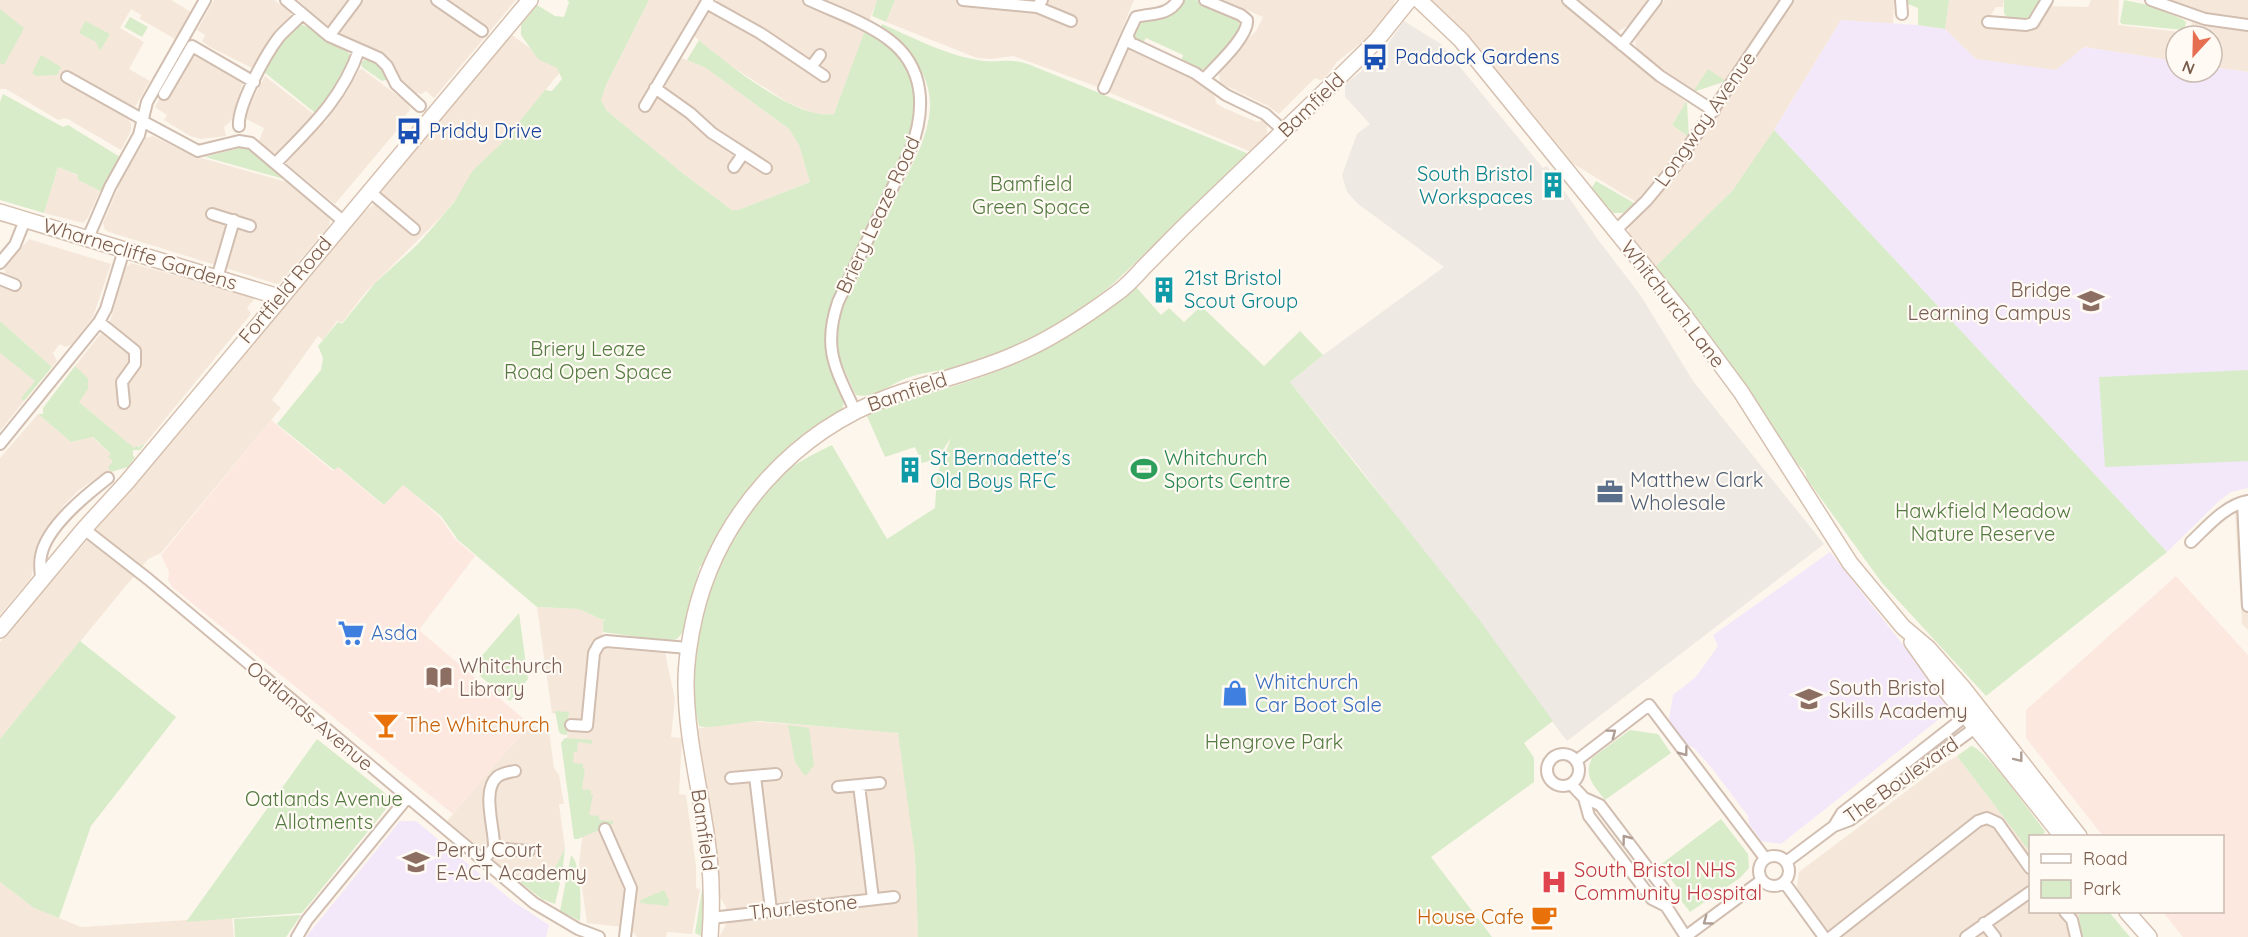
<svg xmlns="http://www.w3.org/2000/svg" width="2248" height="937" viewBox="0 0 2248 937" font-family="Quicksand,sans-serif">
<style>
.residential{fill:#f5e8da}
.commercial{fill:#fde8e0}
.industrial{fill:#efe9e4}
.education{fill:#f3e8fa}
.green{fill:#d8ecc9}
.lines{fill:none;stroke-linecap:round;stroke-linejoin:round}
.street-casing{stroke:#d1beb0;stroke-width:14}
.secondary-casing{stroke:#d6c0b0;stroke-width:18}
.street{stroke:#fff;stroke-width:10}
.secondary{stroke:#fff;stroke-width:15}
.oneway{stroke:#af9d94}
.labels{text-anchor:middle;stroke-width:4.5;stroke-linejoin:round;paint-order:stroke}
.transit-label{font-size:20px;fill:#164399;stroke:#fffaf3;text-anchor:start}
.street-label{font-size:20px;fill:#7a5c4d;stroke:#fffaf3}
.culture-label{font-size:20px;fill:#0d838f;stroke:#fffaf3;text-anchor:start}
.park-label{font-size:20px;fill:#537a41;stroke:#fffaf3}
.education-label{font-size:20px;fill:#785e54;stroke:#fffaf3;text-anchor:start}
.leisure-label{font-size:20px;fill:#27864d;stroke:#fffaf3;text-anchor:start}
.service-label{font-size:20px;fill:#4e5e75;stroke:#fffaf3;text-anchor:start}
.shop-label{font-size:20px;fill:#366cbe;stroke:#fffaf3;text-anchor:start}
.food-label{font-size:20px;fill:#c56008;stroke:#fffaf3;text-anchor:start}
.health-label{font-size:20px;fill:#be3a42;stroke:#fffaf3;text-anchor:start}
</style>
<rect width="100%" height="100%" fill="#fdf6ec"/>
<path class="residential" d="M0,0H171L191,12L175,39L140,19L141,15L131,9L120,28L144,42L129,69L150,81L128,119L131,123V131L121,150L66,118L58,120L6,89H0Z
M214,0H274L291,12L290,17L276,32L252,68L208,46L202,41L205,35L197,30Z
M298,0H516L434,98L426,91L422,94L415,93L404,84L389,59L382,53L323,25Z
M649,0H877L834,114H815L787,102L725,62L687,30L672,54L706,68L789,129L799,145L810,182L738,210H732L685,175L607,111L601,100L606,85Z
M895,0H1134L1098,87L1013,56L992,59L977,58L886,22Z
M1224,0H1395L1393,6L1372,34L1337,62L1323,81L1315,78L1279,114L1268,106L1220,83L1219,73L1220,69L1256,31L1263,17Z
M1429,0H1649L1628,26L1620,30L1610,44L1686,102L1672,125L1689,137L1672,160L1636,202L1567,160L1469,36Z
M1665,0H1780L1726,81L1693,92L1639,51L1636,46L1635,41L1638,33Z
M1794,0H1894L1893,24L1841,20L1763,148L1733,190L1653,269L1629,236V226L1685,163Z
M1949,0H2004L2003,7H1996L1990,16L1985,17V24L2036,26L2049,6L2088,7L2091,0H2119L2118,25L2190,33L2194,10L2166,0H2248V72L2212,67V36H2176V61L2084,47L2056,71L1976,59L1945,29Z
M512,35L561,71L443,215L365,293L342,323L337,321L323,340L318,336L272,400L281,408L161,553L148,559L0,739V642L163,451L354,220L373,205L389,180L450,105Z
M1127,49L1195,79L1215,96L1216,103L1224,108L1257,122L1263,120L1267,126V135L1251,152L1108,92Z
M182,55L191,61L193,57L198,55L243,82L231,121L224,127L226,136L201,139L190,136L164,120L167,115L155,107Z
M362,69L409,104L410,110L401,120L404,122L335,204L259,141L264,128L246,119V112L265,76L325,123L346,94L359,70Z
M153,136L191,155L290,183L327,214L330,220L329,226L280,283L277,284L109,232L105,230L103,223L121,181L146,138Z
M58,167L79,176L78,180L100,191L87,219L83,223L44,213Z
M29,239L111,264L93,317L71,345L65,347L60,344L53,353L57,361L52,367L0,321V287L17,292L21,280L5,273V267Z
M131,263L248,296L254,300L247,307L251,314L144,445L142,444L134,449L78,401L75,366L110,322L125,268Z
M0,353L35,381L22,398L24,401L0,431Z
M38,414L71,442L92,437L111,454L113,461L109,467L111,472L99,476L79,490L63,506L39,544L31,578L0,615V458Z
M2248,507V630L2242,624L2235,512Z
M537,607L579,609L603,620L602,648L665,653L675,699L671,737L682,738L679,794L686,795L696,866V888L700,889L692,934L667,932L666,937H637L630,928L587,923L579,865L584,822L567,740L569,715L552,713Z
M749,721L894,732L900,735L915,856L918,937H719L727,923L726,907L720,897L716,851L698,730L699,726L700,728Z
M531,725L549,731L554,768L559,775L564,804H559L565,848L550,878L520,882L447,821L502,756Z
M1957,756L2030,852V912H2076L2079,915L2080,937H1828L1796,893L1799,872L1941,765Z
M0,882L34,908L81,927L232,917L234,937H0Z"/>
<path class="commercial" d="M271,420L333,471L337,467L383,505L403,485L440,517L455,539L475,556L419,630L531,725L502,756L453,814L172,587L168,580L169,572L161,555Z
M2176,576L2248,655V937H2183L2163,912H2222V836H2103L2026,738V710Z"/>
<path class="industrial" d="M1404,21L1441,44L1543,168L1547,166L1599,241L1641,296L1693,381L1824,544L1567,741L1356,463L1290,382L1323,355L1444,267L1358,204L1347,192L1342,175L1357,134L1370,124L1345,97V84L1377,59Z"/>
<path class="education" d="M1841,20L1918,25L1945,29L1976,59L2056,70L2084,47L2176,61V72H2212V67L2248,72V488L2231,492L2219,501L2167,552L1774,130Z
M1830,552L1948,702V712L1781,844L1761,841L1749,824L1748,816L1711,767L1694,748L1683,742L1673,729L1669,719L1673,695L1696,677L1718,646L1713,635Z
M400,821H416L514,902L549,925L546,937H306Z"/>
<path class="green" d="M567,0H649L606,85L601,100L607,111L685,175L732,210H738L810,182L799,145L789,129L706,68L687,60L699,40C726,63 781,106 815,113C821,115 828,114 834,114L864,33H871L890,47L899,56L908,69L918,96L913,132L828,316L826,352L844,400C844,402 843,407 842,409C834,421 815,427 804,436C797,440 792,446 786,451C749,482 722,522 703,566H700L683,632L677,639L668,641L603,632V621L606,618L603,620L579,609L537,607L458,540L441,516L403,485L384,505L338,467L334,470L277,424L321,370L323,358L318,346L338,322L342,324L375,283L417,245L433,227L455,201L473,170L501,144L545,90L552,91L562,79L557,68L538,59L521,35V25L537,5L555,16L564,17L569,2Z
M877,0H895L886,22L872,16Z
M1185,0H1196L1237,17C1247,34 1219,55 1207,67L1201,70L1181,62L1183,55L1146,38L1142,44C1132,38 1132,29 1140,21L1171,16Z
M1906,0H1949L1945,29L1918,25V8L1908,4Z
M2004,0H2041L2032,18L2025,21L2007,18L2004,13Z
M2124,0L2148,5L2182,19L2186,22L2184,30L2122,24L2120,22Z
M0,9L24,28L4,65L0,63Z
M130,17L148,27L142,37L124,27Z
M85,21L110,34L100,51L96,42L79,33Z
M300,24C310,26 315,34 324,38C331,41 343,45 348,52C358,67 327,100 318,112H314L264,72L286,36Z
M882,24C912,37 945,55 978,60C997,64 1008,57 1028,64L1249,154L1114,283C1068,321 1015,352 957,367C941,371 923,372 907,378C890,384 875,399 856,395C838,356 830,345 845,302C862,268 878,233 895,199C909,170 929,139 930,106C931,73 906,45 881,27Z
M41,55L61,67L57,75L37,76L32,73Z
M364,60C375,60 383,68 387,78L386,80L382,81L362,67L361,63Z
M1708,69L1726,81L1693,92Z
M3,94L63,127L68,125L120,157L102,192L78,180V175L58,167L44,213L0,200V102Z
M1686,102L1687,103L1689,137L1672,125Z
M1774,130L2167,552L1986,696L1882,583L1807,479L1805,472L1786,451L1653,269L1733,190Z
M243,147L249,149L284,179L205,157Z
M1596,181L1634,203V204L1623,213H1613L1591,189Z
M1136,287L1161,315L1169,308L1184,322L1201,306L1264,366L1300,331L1323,355L1290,382L1478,618L1553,721L1524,743L1534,758V782L1431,857L1492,937H918L915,856L898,733L760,721C746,721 707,730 699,726C679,649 716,541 771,484C788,466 810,456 832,445L887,539L935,508L937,475L951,438L937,459L922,463L915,447L885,457L867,416L883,408C934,391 989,379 1036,354C1072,336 1105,312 1136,287Z
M0,321L52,367L24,401L21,398L35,381L0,353Z
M75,366L88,378V389L79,402L134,448L136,446L139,447L142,444L144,445L140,450H133V456L135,457L128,467L111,472L108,467L113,461L108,457L111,454L93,437L71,442L38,414H43V408Z
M2248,370V461L2105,467L2099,377Z
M519,613L528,679L510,701L481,677L473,666Z
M80,641L176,717L91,826L59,918L34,908L0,882V739Z
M555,711L569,712L567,735L561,734L559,732Z
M788,725L809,728L814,765L807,775H804L795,762Z
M1630,730L1658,734L1671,753L1605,800C1594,785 1583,777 1592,758Z
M565,738L592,740V744L578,742L577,752H574L573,763L583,764V768L585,769L582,789L591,790V795H593L589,815L599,816V820L613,821V824L578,839H574L561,743Z
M317,739L385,793L388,800L386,809L302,913L186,922Z
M1971,746C1985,748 2033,816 2045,831L2044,833L2047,836H2030V852L1957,756Z
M1721,819L1748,854L1749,868L1740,878L1690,912L1676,894L1677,887L1660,865Z
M565,848L562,874L555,904L542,899L520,882L550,878Z
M571,855C582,866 581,906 580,921L560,911Z
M705,889L703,937L695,933L702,890Z
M664,890L669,900L668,906L640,903L641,900Z
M2076,912H2109L2130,937H2080L2079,915Z
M301,915L286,937H235L234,919Z"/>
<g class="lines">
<g class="street-casing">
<path id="street" d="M286,0L329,36L379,58L387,66L396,84L420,106
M437,0L482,31
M809,0C835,12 865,22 888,39C926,67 926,111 910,151L838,302C822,349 836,369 855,411
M963,0L1037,7L1042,0
M1178,0C1168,16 1152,13 1136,17L1127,36L1131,43L1195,73L1226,95L1265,114L1284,131
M1568,0L1660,76L1714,111
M1901,0L1902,14
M2151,0L2205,19L2248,25
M706,3L760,33L824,76
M1037,7L1071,21
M1988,22L2026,25L2033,23L2047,0
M329,36L356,0
M1622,45L1656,0
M811,67L820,55
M67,77L142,119
M1205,78C1216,66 1249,36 1247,20L1241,15L1205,0
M655,88L690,113L712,133L766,168
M1104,88L1127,36
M164,94L192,46L254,82
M645,106L708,0
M142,121L198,151L239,141L251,143L343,221
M239,126C237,106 266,54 279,37C286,29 295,22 302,14
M276,163C311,127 342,99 359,50
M734,167L743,154
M369,191L414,229
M212,214L250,226
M1615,231L1646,201L1676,165L1787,0
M88,238L110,187L139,135L147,102L205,0
M0,263L15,245L25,220
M217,278L234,220
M0,279L15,285
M99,322L135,351V364L122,382L124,403
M0,444L99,322L106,309L124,250
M2243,502L2248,606
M84,529L148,579L534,903L578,929L599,937
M2191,542C2207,527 2225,505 2248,501
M41,580C41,573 39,564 41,556C46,527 86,495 108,478
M571,725L587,726L594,653L599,644L606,641L688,648
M1547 770a16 16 0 1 1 32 0a16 16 0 1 1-32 0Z
M1576,761L1649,705L1765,858
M755,776L771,910
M731,778L776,774
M1571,784L1584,798L1589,816L1652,899L1666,906
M859,785L873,899
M838,787L880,783
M1584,798L1600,805L1663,888L1666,906L1686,937
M1834,826L1842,813L1967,715L1973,714
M605,829L631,888L625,937
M494,848L529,851
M1759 871a15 15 0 1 1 30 0a15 15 0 1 1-30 0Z
M483,860L494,848C495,829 481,791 497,777C502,773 510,772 515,771
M1786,862L1834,826L1850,820L1976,727L1979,722
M1784,882L1824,937
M2065,912L2072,920L2076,937
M711,918L894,897
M1984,923L1995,937
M297,937L307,920L407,798
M1685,937L1762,880
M1831,937L1978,821L1987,818L1998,823L2030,868
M1966,937L2030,892"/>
</g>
<g class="secondary-casing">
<path id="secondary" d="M1419,0L1461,40L1684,315L1741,392L1850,563L1903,627L1928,648L1964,689L2079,836
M0,212L279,297
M0,630L84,529L127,482L530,0
M1912,642L1948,693L2062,836
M2127,912L2149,937
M710,937C712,910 712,883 709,856C703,798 686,741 686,683C686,660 690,637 695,615C719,514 795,431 891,396C933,381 976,372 1016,354C1052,339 1086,316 1117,293C1127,286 1136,276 1144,267C1162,249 1179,231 1197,214C1257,156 1318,99 1377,40L1409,0"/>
</g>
<use href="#street" class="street"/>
<use href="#secondary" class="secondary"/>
</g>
<defs><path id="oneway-chevron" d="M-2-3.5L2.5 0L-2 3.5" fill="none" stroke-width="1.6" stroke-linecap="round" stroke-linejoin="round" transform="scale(1.5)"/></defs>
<g class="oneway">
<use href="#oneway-chevron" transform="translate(1612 733) rotate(-37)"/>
<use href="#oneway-chevron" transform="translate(1684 752) rotate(53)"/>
<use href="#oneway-chevron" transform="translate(2019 758) rotate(52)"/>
<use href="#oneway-chevron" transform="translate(1626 839) rotate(-127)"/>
<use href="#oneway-chevron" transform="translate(1707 921) rotate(144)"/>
</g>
<defs>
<g id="bus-bare" transform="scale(2.07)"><path d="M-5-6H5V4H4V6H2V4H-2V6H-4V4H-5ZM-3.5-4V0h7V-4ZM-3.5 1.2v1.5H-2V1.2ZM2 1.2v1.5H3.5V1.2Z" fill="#1a4fb4" stroke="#fffaf3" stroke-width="2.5" paint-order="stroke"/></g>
<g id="building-bare" transform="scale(2.07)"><path d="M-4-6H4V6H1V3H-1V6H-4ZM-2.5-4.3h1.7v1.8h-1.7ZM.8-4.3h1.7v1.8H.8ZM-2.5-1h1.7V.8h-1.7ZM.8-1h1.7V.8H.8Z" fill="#0f9aa8" stroke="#fffaf3" stroke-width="2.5" paint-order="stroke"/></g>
<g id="school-bare" transform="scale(2.07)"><path d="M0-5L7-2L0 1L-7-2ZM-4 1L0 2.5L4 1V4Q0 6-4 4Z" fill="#8d6e63" stroke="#fffaf3" stroke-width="2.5" paint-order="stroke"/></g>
<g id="stadium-bare" transform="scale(2.07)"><path d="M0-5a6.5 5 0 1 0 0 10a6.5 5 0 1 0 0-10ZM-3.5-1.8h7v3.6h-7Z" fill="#2e9e5b" stroke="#fffaf3" stroke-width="2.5" paint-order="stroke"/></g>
<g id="office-bare" transform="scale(2.07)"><path d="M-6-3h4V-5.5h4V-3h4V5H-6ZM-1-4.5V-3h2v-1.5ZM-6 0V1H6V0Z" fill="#5c6f8a" stroke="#fffaf3" stroke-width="2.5" paint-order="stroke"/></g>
<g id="supermarket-bare" transform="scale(2.07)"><path d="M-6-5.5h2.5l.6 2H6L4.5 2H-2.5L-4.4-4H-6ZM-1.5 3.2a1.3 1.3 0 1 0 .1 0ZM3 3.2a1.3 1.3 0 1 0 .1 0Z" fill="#3f7fe0" stroke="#fffaf3" stroke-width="2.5" paint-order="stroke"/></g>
<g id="library-bare" transform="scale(2.07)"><path d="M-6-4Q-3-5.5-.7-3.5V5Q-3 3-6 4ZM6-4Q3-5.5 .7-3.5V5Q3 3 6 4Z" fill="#8d6e63" stroke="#fffaf3" stroke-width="2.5" paint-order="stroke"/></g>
<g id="shop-bare" transform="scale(2.07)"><path d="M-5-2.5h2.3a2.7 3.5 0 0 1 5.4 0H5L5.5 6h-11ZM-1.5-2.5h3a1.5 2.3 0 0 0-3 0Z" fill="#3f7fe0" stroke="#fffaf3" stroke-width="2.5" paint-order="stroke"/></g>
<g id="university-bare" transform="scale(2.07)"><path d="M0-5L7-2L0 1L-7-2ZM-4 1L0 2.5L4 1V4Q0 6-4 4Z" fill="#8d6e63" stroke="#fffaf3" stroke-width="2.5" paint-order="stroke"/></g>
<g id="bar-bare" transform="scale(2.07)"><path d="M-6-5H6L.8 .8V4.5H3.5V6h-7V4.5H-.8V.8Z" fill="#e8710a" stroke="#fffaf3" stroke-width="2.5" paint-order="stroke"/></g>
<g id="hospital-bare" transform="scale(2.07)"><path d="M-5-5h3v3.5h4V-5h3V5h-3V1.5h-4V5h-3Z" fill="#e0444e" stroke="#fffaf3" stroke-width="2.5" paint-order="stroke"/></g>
<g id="cafe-bare" transform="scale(2.07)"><path d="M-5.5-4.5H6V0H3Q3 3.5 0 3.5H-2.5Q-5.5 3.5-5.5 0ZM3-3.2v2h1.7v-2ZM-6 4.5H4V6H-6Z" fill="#e8710a" stroke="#fffaf3" stroke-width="2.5" paint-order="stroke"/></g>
</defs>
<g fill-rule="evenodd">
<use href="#bus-bare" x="1375" y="57"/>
<use href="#bus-bare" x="409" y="131"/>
<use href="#building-bare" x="1553" y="185"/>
<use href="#building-bare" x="1164" y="290"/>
<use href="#school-bare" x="2091" y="301"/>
<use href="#stadium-bare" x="1144" y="469"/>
<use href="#building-bare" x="910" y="470"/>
<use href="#office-bare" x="1610" y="492"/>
<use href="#supermarket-bare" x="351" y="633"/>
<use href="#library-bare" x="439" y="677"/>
<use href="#shop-bare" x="1235" y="693"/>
<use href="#university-bare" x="1809" y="699"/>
<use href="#bar-bare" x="386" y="725"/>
<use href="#school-bare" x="416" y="862"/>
<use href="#hospital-bare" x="1554" y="882"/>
<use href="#cafe-bare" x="1544" y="917"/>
</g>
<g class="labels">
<g class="transit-label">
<text x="1395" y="64">Paddock Gardens</text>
<text x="429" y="138">Priddy Drive</text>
</g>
<g class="street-label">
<text transform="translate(1311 105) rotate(-44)" y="7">Bamfield</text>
<text transform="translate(1705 119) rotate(-55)" y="7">Longway Avenue</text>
<text transform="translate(878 215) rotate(-65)" y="7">Briery Leaze Road</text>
<text transform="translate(140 254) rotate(17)" y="7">Wharnecliffe Gardens</text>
<text transform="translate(285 290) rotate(-50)" y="7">Fortfield Road</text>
<text transform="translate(1673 304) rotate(52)" y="7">Whitchurch Lane</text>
<text transform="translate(907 392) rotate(-19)" y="7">Bamfield</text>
<text transform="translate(310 716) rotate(40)" y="7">Oatlands Avenue</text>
<text transform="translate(1901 780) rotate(-35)" y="7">The Boulevard</text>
<text transform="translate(704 830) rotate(82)" y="7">Bamfield</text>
<text transform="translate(803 907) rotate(-6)" y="7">Thurlestone</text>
</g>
<g class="culture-label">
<text x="1533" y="181" text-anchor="end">South Bristol<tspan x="1533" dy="23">Workspaces</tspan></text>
<text x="1184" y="285">21st Bristol<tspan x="1184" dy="23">Scout Group</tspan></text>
<text x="930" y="465">St Bernadette's<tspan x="930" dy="23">Old Boys RFC</tspan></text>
</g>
<g class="park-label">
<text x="1031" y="191">Bamfield<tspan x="1031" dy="23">Green Space</tspan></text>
<text x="588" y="356">Briery Leaze<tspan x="588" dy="23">Road Open Space</tspan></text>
<text x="1983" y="518">Hawkfield Meadow<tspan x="1983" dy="23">Nature Reserve</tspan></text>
<text x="1274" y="749">Hengrove Park</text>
<text x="324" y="806">Oatlands Avenue<tspan x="324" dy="23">Allotments</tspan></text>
</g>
<g class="education-label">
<text x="2071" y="297" text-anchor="end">Bridge<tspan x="2071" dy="23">Learning Campus</tspan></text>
<text x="459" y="673">Whitchurch<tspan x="459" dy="23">Library</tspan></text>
<text x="1829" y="695">South Bristol<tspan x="1829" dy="23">Skills Academy</tspan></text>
<text x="436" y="857">Perry Court<tspan x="436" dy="23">E-ACT Academy</tspan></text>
</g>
<g class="leisure-label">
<text x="1164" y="465">Whitchurch<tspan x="1164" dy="23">Sports Centre</tspan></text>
</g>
<g class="service-label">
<text x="1630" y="487">Matthew Clark<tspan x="1630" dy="23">Wholesale</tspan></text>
</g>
<g class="shop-label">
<text x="371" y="640">Asda</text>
<text x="1255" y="689">Whitchurch<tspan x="1255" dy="23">Car Boot Sale</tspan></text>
</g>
<g class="food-label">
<text x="406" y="732">The Whitchurch</text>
<text x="1524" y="924" text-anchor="end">House Cafe</text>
</g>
<g class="health-label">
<text x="1574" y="877">South Bristol NHS<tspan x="1574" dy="23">Community Hospital</tspan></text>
</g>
</g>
<rect x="2029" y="835" width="195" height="78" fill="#fffaf3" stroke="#cabbb1" stroke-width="1.5"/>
<rect x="2041" y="854" width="30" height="9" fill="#ffffff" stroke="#cabbb1" stroke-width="1.5"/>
<text x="2083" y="865" font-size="18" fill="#7a5c4d">Road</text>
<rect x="2041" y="880" width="30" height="18" fill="#d8ecc9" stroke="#cabbb1" stroke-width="1.5"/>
<text x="2083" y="895" font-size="18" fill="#7a5c4d">Park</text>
<g transform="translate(2194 54) rotate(202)"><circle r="28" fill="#fffaf3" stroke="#cabbb1" stroke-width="1.5"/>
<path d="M0-4.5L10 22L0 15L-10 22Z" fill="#e76f51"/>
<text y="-9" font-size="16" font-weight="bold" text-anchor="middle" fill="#7a5c4d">N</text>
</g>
</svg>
